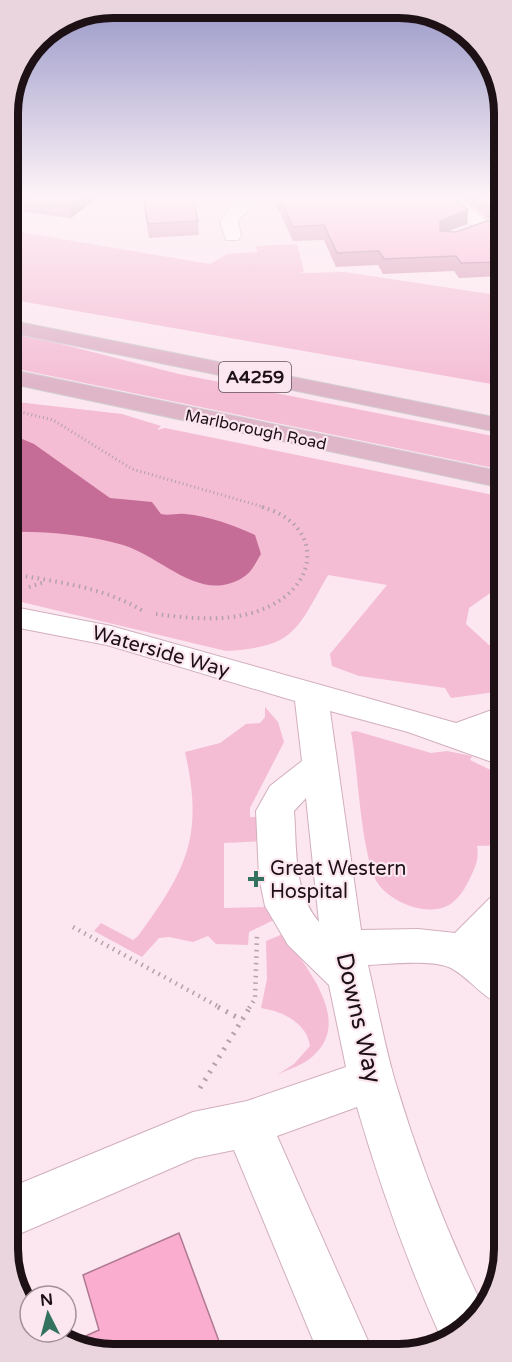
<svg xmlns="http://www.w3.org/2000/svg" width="512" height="1362" viewBox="0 0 512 1362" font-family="'Varela Round',sans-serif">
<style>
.green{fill:#f4bdd4}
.water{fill:#c66d97}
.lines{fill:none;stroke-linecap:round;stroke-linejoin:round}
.minor-casing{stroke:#d2afbe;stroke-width:2}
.major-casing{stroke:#d2cfd0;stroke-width:2}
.path-far3{stroke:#b3a1a8;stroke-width:3;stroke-dasharray:1 3;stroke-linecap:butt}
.path-far2{stroke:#b3a1a8;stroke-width:4;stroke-dasharray:1.5 4.5;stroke-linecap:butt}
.path-far1{stroke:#b3a1a8;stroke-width:4.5;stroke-dasharray:1.5 5;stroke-linecap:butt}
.path{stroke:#b3a1a8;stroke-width:5;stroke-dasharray:2 7;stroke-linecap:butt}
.minor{fill:#fff;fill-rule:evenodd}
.major{fill:#dfb5c8;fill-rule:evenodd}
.wall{fill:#d795b2}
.shaded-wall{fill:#af7991}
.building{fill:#faadcf;stroke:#af7991;stroke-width:1.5}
.poi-dot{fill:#33725f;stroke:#fce6ef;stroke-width:2}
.labels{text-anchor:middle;stroke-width:4.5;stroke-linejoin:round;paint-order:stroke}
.far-street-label{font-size:16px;fill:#1d1116;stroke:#fce6ef}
.shield{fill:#fce6ef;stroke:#605157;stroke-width:1.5}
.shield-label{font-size:18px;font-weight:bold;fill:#1d1116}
.street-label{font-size:20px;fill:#1d1116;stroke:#fce6ef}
.poi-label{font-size:20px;fill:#1d1116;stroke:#fce6ef;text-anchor:start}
.near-street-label{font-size:24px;fill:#1d1116;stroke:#fce6ef}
.rim{fill:none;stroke:#1d1116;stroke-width:8}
</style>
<rect width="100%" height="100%" fill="#fce6ef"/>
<path class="green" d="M8,230L210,264L227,254L258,252L255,246L297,244L304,271L300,273L345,272L503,296V386L8,299Z
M8,333L53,342L179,374L503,438V470L8,367Z
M8,401L122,414L161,426L157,430L165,428L503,497V584L469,608L466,624L489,645L503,654V691L451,698L445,688L359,676L332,666L330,654L387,585L328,575C296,631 295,647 226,651L9,599Z
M265,707L278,722L284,742L250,808V817H262L266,841L224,843V908L268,907L276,919L249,932L248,945L216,944L208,936L193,942L169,937L159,938L142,957L94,931L101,923L133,940L138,936C187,869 204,836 185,752L220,743L246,724L260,723L265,717Z
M356,731L431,753L447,751L472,756L470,760L503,776L504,845L477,846C479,859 476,865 471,876C466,887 459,899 449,905C427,917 393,903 379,885C361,861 358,766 351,732Z
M283,934C304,965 354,1020 313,1056C303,1065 289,1069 277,1075L294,1064L310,1046C307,1023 282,1011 261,1008L267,979L266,941Z"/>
<path class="water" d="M8,433L34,444L110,498L152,502L161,514C170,516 176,513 185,514C209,516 233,525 255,535L261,554C257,560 252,572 245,576C202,606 163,557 123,545C88,535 45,531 8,532Z"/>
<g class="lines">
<g class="minor-casing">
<path id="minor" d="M14,196H31L20,214H8V206Z
M250,196H271L244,214L238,221L241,236L238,240H226L220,221L232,206Z
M437,196H456L489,222L503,225V235L478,231Z
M9,606L111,626L456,723L503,706V731L493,735L503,739V766L408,732L330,711L361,930L418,929L455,933L490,898L504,893V938L491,951L504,961V1006C482,998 471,979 451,968C433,959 388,964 368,965C377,1004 384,1043 395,1081C418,1158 448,1235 483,1307L478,1319L442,1340C408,1264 380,1186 357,1107L277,1136L373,1352H318L234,1150L195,1158L10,1238L9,1188L193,1112L247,1101L346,1067L329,985L288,945L265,906L259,877L256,811L270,786L302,761L295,701L107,645L9,626ZM306,798L319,922C293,892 297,849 294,811Z"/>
</g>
<g class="major-casing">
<path id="major" d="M8,320L503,419V433L8,332Z
M8,369L503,472V488L8,383Z"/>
</g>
<path class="path-far3" d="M8,409L53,420L132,469L267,508"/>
<path class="path-far2" d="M8,573C55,582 102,586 143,611
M29,587L45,582
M156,614C192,619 236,623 270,606C322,580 320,523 262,507"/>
<path class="path-far1" d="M73,927L221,1008
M249,1008L255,999L257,935"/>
<path class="path" d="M218,1007L242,1020
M200,1088L250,1007"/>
<use href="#minor" class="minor"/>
<use href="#major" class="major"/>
</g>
<path class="wall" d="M100,196L71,218L24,212L22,199Z
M142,196H192L198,221L199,235L149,238Z
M209,196H247L243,197L209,199Z
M274,196H451L468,210L467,224L447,231L456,232L499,222L490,220L460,196H503V276L459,278L454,271L383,274L378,265L336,267L324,240L293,241L274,200Z"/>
<path class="shaded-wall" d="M8,196H12L8,204Z
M81,196H100L71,218L70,205Z
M468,210L467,224L438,235L440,221Z"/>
<path class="building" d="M24,196H81L70,205L22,199Z
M143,196H192L198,221L148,224Z
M279,196H451L468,210L440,221V231L456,232L487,221L503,222V262L461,263L456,256L384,259L379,251L337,253L324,225L293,227Z
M479,196H503V209L492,206Z
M179,1233L223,1352H92L72,1342L99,1330L83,1275Z"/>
<linearGradient id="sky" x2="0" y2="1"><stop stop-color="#9a98c8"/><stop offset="0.51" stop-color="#fef4f8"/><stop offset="1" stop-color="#fef4f8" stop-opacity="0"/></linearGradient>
<rect width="512" height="387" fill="url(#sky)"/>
<path class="poi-dot" d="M253 870h6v6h6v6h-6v6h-6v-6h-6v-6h6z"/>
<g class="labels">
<g class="far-street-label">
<text transform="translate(256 429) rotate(12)" y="6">Marlborough Road</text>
</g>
<rect class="shield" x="219" y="362" width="72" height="30" rx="4.5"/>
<g class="shield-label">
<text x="255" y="383">A4259</text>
</g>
<g class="street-label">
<text transform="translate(161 651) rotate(16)" y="7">Waterside Way</text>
</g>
<g class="poi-label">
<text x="270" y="875">Great Western<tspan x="270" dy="23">Hospital</tspan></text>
</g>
<g class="near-street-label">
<text transform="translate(359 1018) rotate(77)" y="8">Downs Way</text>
</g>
</g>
<path d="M0 0H512V1362H0ZM113 18H399A95 95 0 0 1 494 113V1249A95 95 0 0 1 399 1344H113A95 95 0 0 1 18 1249V113A95 95 0 0 1 113 18Z" fill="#ead5de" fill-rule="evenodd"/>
<path class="rim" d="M113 18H399A95 95 0 0 1 494 113V1249A95 95 0 0 1 399 1344H113A95 95 0 0 1 18 1249V113A95 95 0 0 1 113 18Z"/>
<g transform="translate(48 1314) rotate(354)"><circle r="28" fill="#fce6ef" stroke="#a39198" stroke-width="1.5"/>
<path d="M0-4.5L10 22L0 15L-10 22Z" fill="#33725f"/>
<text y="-9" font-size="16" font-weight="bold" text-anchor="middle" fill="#1d1116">N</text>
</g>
</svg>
